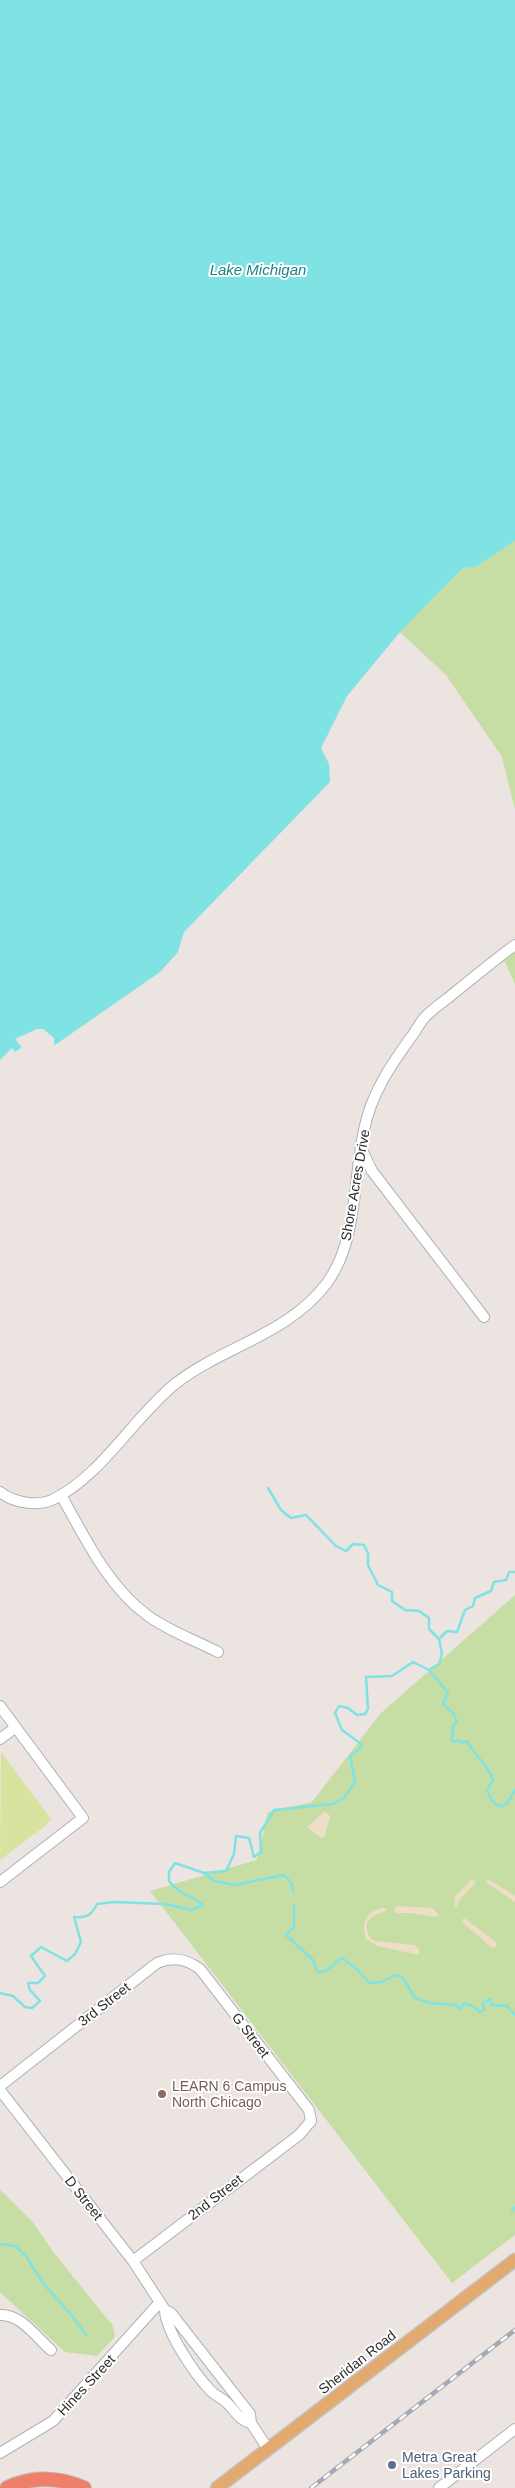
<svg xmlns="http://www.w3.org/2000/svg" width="515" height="2488" viewBox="0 0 515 2488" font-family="Helvetica,sans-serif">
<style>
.green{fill:#c6dda3}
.sand{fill:#eedec7}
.pitch{fill:#d8e3a0}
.water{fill:#7fe2e3}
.pier{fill:#ece4e0}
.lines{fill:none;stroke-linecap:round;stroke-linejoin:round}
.stream{stroke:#7fe2e3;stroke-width:2.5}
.minor-casing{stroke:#adb2b7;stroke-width:12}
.major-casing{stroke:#c4c4c4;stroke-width:15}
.highway-casing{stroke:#c4c4c4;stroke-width:16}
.minor{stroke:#fff;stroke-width:10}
.major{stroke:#e3aa6f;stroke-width:12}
.highway{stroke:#ee8069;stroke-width:14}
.rail-casing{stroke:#a3aab4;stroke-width:4.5}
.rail{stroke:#fff;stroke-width:2.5;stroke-dasharray:8;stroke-linecap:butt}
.education-dot{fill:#8d6e63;stroke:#fff;stroke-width:2}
.service-dot{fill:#5c6f8a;stroke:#fff;stroke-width:2}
.labels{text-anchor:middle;stroke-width:4;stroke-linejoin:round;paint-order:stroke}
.street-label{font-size:14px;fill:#2c2c2c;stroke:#fff}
.education-label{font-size:14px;fill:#785e54;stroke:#fff;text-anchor:start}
.service-label{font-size:14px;fill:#4e5e75;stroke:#fff;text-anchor:start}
.water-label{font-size:15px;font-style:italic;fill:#1b818b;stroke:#fff}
</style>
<rect width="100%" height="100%" fill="#ece4e0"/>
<path class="green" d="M515,541V809L502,757L446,675L400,632L463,568L476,567Z
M515,952V984L504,960Z
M515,1595V2235L452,2283L150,1891L257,1860L268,1812L312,1802L381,1713Z
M0,2190L32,2221L54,2253L113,2326L115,2337L97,2356L65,2352L0,2292Z"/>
<path class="sand" d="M325,1811L330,1816L325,1836L321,1838L307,1827Z
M487,1878L515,1896V1902L487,1883Z
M472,1879L476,1882L460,1899L457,1907H454L455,1897Z
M396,1906L432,1908L439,1915L436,1917L411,1913H396L394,1909Z
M386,1908V1911C372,1915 361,1921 370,1938L375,1941L415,1945L419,1949V1955L377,1946L366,1939C360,1921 367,1909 386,1908Z
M464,1918L496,1942V1947H491L463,1923L462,1920Z"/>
<path class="pitch" d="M1,1752L51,1819L45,1826L0,1860Z"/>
<path class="water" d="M0,0H515V541L476,567L463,568L400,632L347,696L321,748L329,764L330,782L184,932L178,952L160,972L55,1045L43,1030L18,1042L22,1047L15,1052L12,1048L0,1060Z"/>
<path class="pier" d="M37,1029H43L54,1038V1047L42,1033L26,1039L21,1043L24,1046L22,1047L15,1039Z"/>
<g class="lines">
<path class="stream" d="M268,1488L281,1510L291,1518L306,1515L336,1546L346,1551L353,1544L364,1545L368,1553V1565L378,1585L392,1592V1601L405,1610L419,1611L429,1618V1629L439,1639
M429,1670L439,1664L442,1654L439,1639L447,1631L457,1632L465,1610L473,1606L475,1598L491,1591L494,1582L506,1580L509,1572H515
M204,1873L226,1871L234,1854L236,1836L249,1838L254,1857L261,1852L260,1833L274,1810L333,1804L345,1797L355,1782L350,1756L360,1749L361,1744L342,1730L335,1713L339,1706L348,1708L357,1715L365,1714L368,1709L366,1677L392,1676L413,1662L429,1670L448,1693L443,1704L453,1713L457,1722L453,1725L452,1740L453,1742L459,1740L461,1743L467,1741C472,1752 492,1770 493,1781L487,1789C489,1797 497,1811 506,1804C510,1801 512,1794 515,1790
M294,1906V1927L286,1935L312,1959L318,1972L326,1971L342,1958L357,1969L369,1983L381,1982L395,1975L402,1977L415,1998L430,2003L456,2005L459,2009L464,2004C469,2003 477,2008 480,2012L484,2010L483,2003L490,1999L492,2005L507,2006L515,2015
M0,1993L13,1996L25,2007L32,2008L40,2001L30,1990L28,1983H38L45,1976L31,1956L41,1947L67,1961L75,1954L81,1942L74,1917C86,1918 91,1916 97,1904L115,1902L165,1904L192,1910L203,1905C190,1894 181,1896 169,1881V1872L175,1863L204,1873L214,1881L235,1885L284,1875L292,1884L293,1891
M512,2212L515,2207
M0,2244L15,2246L26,2256L42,2282L73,2317L86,2335"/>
<g class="minor-casing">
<path id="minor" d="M361,1148L372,1171L484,1317
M0,1492C14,1503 38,1507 54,1499C102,1475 134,1417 175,1384C223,1346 288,1335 327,1283C358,1240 353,1179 364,1130C371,1093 393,1062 414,1033C418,1027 421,1021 426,1016C433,1009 440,1004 448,998C470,980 492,962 515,945
M61,1495C84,1536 108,1587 147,1615C168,1631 195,1640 218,1652
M0,1706L83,1818L0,1882
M0,1739L16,1727
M0,2086L157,1963C173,1956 186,1959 200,1969L309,2110L311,2121L299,2135L133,2261
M0,2090L133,2261L165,2310L171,2313L250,2414L251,2423L268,2449
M165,2310C166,2332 194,2373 210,2390C215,2396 223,2398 228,2404C236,2412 239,2420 251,2423
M0,2315C21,2314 36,2337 51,2350
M0,2453L53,2421L160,2302
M439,2488L515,2429"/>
</g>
<g class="major-casing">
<path id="major" d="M217,2488L515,2260"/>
</g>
<g class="highway-casing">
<path id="highway" d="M7,2488C32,2476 59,2477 84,2488"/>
</g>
<use href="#minor" class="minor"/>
<use href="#major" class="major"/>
<use href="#highway" class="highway"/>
<g class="rail-casing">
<path id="rail" d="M311,2488L515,2330"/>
</g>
<use href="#rail" class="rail"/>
</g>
<circle class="education-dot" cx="162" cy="2094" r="5"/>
<circle class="service-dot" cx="392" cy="2465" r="5"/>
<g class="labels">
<g class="street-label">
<text transform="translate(355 1185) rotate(-80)" y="5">Shore Acres Drive</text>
<text transform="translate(104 2004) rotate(-38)" y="5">3rd Street</text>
<text transform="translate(251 2035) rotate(53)" y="5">G Street</text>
<text transform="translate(215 2197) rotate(-38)" y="5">2nd Street</text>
<text transform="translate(84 2198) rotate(52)" y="5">D Street</text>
<text transform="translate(357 2362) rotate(-38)" y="5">Sheridan Road</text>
<text transform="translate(86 2385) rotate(-47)" y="5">Hines Street</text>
</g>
<g class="education-label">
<text x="172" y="2091">LEARN 6 Campus<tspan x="172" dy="16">North Chicago</tspan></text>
</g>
<g class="service-label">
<text x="402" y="2462">Metra Great<tspan x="402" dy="16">Lakes Parking</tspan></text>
</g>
<g class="water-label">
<text x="258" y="275">Lake Michigan</text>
</g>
</g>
</svg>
